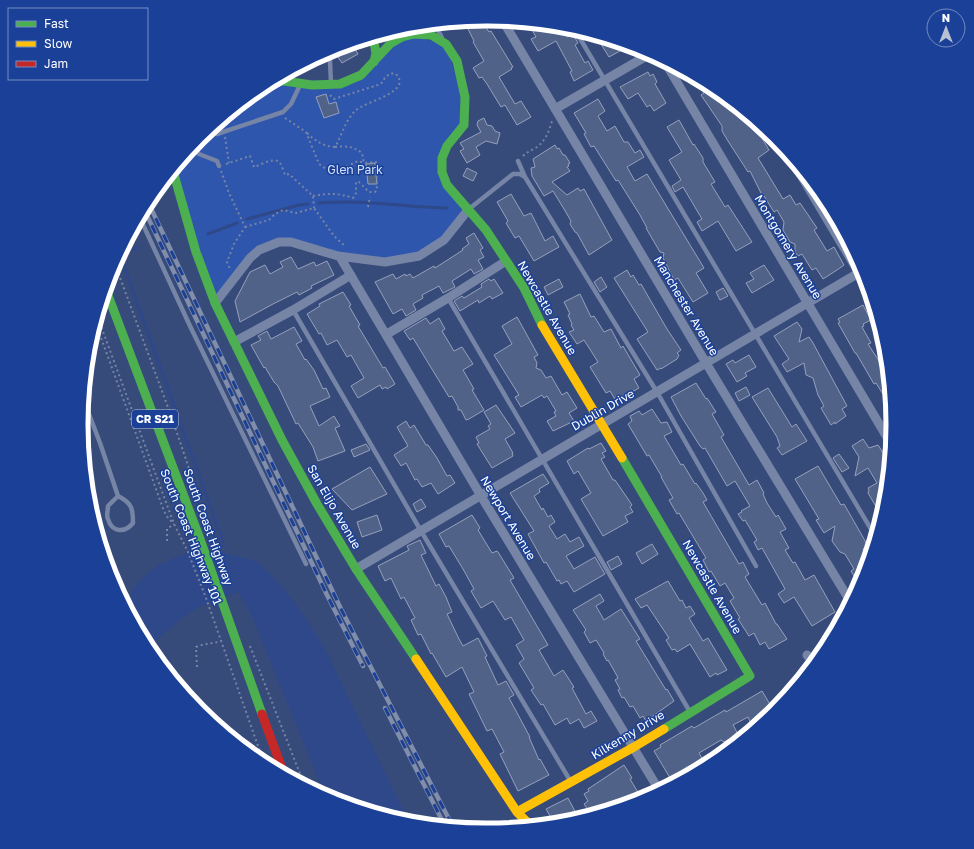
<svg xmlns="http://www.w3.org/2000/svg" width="974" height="849" viewBox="0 0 974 849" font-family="'Golos Text',sans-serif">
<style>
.green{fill:#2f56ad}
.water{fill:#2e488a}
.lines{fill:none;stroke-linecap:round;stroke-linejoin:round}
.stream{stroke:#2e488a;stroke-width:3}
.building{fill:#516289;stroke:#95a0bb}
.path{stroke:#7684a6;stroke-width:2;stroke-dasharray:2 3;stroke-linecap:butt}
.lane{stroke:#7684a6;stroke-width:4.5}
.street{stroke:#7684a6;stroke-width:9}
.fast{stroke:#4caf50;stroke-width:9}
.slow{stroke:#ffc107;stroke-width:9}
.jam{stroke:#c62828;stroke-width:9}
.rail-casing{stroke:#808dab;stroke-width:4.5}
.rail{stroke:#1a4098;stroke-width:3;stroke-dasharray:9;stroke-linecap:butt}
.labels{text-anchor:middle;stroke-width:3;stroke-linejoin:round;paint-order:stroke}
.shield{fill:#1a4098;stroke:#bac6e0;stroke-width:1}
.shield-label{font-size:11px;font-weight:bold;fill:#fff}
.park-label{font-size:12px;fill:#d6e2fb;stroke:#1a4098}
.street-label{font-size:12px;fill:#fff;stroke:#1a4098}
.rim{fill:none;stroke:#fff;stroke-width:5}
</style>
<rect width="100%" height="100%" fill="#374b7b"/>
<path class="green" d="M412,35L447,46L466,113L448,146L443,173L471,213L419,256L365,260L291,243L258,250L216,302L171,174L200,138L262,87L275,80L348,81L381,52Z"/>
<path class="water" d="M221,552L256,561L274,578L297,605L324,647L409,822L332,799L324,795L317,776L251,614L238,592L202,606L186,615L155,641L150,650L125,603L138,582L158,565L184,554Z"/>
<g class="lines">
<path class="stream" d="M319,203C361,199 404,207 447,208
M247,219L299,205L308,204
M208,234L237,223
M120,255L224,545
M120,255L139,247"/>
</g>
<path class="building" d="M481,20L489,32L491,31L513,67L511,68L512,69L499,77L515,104L521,101L531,117L517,125L505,105L501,107L487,84L482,77L479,78L473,68L484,61L473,42L474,41L464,21Z
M528,23L561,26L567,37L573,34L578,43L575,45L585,63L588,61L593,70L574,81L570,72L572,71L556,41L538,51L531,39L536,37Z
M596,36L609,40L629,46L609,57Z
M352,44L358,54L342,63L333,50Z
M648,72L650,76L653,74L657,82L655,84L666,103L654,111L650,105L647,107L638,93L628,99L620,87Z
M709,85L757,124L755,126L769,150L758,158L783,199L790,195L796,205L800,203L817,228L814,230L827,251L834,247L844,265L837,270L823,279L816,268L812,270L802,254L798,256L795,252V244L790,242L783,230L784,222L777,210L774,212L764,196L763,197L750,171L748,172L728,141L722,131V126L701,95L704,93L702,90Z
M326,94L329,104L336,102L339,113L324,118L316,97Z
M598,99L605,111L598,116L607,131L615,126L624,142H628L635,153L640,150L644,157L627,167L635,181L647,174L704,268L696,273L708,293L693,302L678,278L674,280L663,258L664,253L660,252L646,228H647L640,215L618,180L616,181L594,146L591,147L584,134L586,133L574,113Z
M484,118L487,125L492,126L495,131L500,133L497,144L486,141L476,147L480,155L467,163L460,151L464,149L460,143L481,132L477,125L478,121Z
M679,120L693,145L694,144L703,158V162L715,182L711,184L725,207L728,205L752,242L736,251L718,221L702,231L697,222L702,219L683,187L675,192L672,186L681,180L669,160L682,152L667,127Z
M555,145L557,149L559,148L563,155H565L570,163L568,164L569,166L567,167L570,171L552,182L567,195L578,188L580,191L584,189L612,240L589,255L577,233L575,232L570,224L571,221L564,209L553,191L544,196L532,176L531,168L535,167L533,159Z
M375,163L377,184H368L366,164Z
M467,168L477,173L473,181L463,176Z
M511,194L524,216L531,213L545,241L553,236L559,247L534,261L519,236L515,238L506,223L508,221L497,202Z
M474,233L483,248L480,250L484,257L478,260L483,269L474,274L471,269L452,281L455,287L443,293L439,286L422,295L423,298L413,304L416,310L406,316L402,309L393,314L375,282L393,274L396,279L405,274L406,276L410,274L413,278L434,266L435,268L463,250L462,249L469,244L466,238Z
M291,257L298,269L314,262L316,266L327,261L334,275L311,286L312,288L299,295L297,292L273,304L240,322L235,301L250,272L265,265L270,274L283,267L280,262Z
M764,265L774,280L752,293L746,283L754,279L750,273Z
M627,270L631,277L633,275L639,285L641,284L667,329L681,350L677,353L679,355L677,359L661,369V368L657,370L637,339L648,332L614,278Z
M601,277L607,287L600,292L594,282Z
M489,279L491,281L494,279L503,293L492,299L490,296L479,303L478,300L460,311L454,301L462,296L464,298L482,287L481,284Z
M559,279L563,287L548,295L544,287Z
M723,288L728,296L720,300L716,292Z
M343,292L351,305L349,306L360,325L358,326L383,368L385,367L395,384L387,389L386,387L382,389L380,385L358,398L351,386L364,378L351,355L347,357L337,340L327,345L321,333L319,334L307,314L320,306L319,304Z
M580,294L591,317L594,316L604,332L611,329L621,348L623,346L640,375L634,379L639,388L616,401L610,391L606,393L590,367L598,362L584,340L577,344L569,332L574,330L571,325L572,324L568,315L570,314L564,302Z
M863,305L871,320L863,324L864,326L862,327L871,343L868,344L879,361L886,357L891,407L876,383L874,384L856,353H855L838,323L840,322L838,319Z
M517,317L538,355L534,357L537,363L536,368L541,370L546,378L551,376L562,395L567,392L577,408L569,413L574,421L553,431L547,421L556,416L554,412L556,411L547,396L544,398L542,395L521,407L515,397L519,395L494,355L512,344L502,326Z
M426,318L430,324L439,318L445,329L442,331L454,351L462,347L473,364L463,370L474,389L472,390L484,410L469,419L466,420L461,410H458V407L452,396L449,397L413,338L410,340L404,331Z
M797,322L802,329L799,342L809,337L813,343L847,406L842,409L846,416L835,424V422L831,425L821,408L824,406L818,395L813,378L806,375L804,363L787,372L782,364L789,359L774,336Z
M294,327L302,341L296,344L305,360L306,359L314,370L323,389L326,388L330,397L310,406L319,426L334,416L340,426L335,428L345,451L318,461L313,447L298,423L296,424L278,386L274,382L265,367L264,368L251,345L261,340L258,336L267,331L271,339Z
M749,355L756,367L745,373L747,376L737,382L726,364L733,360L735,363Z
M696,383L706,399L707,398L716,412L712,414L724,435L721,437L749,485L757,480L764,493L763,494L767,503L776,517L778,515L786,529L780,532L789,548L785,550L793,563L795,562L805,580L814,575L835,612L812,626L794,597L784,603L778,594L785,589L762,548L758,550L754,542L757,540L745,520L743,521L738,514L742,512L741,511L750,506L735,481L727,486L705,448L703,449L700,446L681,416L671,397Z
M746,387L750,395L739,401L735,393Z
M768,388L792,427L796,424L807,441L782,455L777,448L780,446L777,437L752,397Z
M496,405L515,433L505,439L513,453H512L513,456L492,468L477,444L479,443L476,437L490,429L488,426L491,424L484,412Z
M652,409L661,423L667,422L672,432L664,436L681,465L683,464L695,484L696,483L703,493L707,500L703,502L739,564L743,562L749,574L745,577L762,605L765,603L776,624H777L787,639L769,649L765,642L760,645L754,633L749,636L738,619L740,618L730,601L734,598L725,583L720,586L711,571L709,572L703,560L706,558L679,513L677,514L669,500L673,498L661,477H662L649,455L647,456L628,424L632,421L630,416L639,411L642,415Z
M406,421L410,428L414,425L426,445H428L437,458L447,476L450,475L455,483L438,494L431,483L422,487L417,479L415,480L406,463L401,466L394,455L408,446L397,427Z
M863,439L869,448L878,445L889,462L885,504L881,515L868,493L869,490L868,488L877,483L868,468L855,476L859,457L852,446Z
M601,443L606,451L602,453L605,457L601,459L613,480H615L628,499L632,505L630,507L633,512L625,516L628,522L603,536L581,499L591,493L578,471L574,474L567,461L588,448L589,449Z
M366,444L370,450L354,457L351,450Z
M839,454L849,468L842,472L833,458Z
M818,466L841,505L844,504L868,546L863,549L868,559L859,584L851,571L854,569L845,554L840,552L832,541L835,526L824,533L816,520L819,519L795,479Z
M370,467L387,494L352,510L332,489Z
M543,474L549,483L539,489L540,492L534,496L542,510L543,508L548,517L551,515L555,522L549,526L557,539L565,534L570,542L579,537L584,546L566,556L574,569L595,557L605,574L574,592L567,581L561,584L559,580L557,581L546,562L544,563L528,534L534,531L510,493Z
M421,499L426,507L417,512L413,504Z
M377,515L382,530L362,537L357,522Z
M472,515L480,528L478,530L492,553L497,551L498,552L514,578L510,580L548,645L539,650L554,676L563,670L574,687L572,688L586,714L591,711L597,721L584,728L579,719L570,724L567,718L555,725L543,704L541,705L531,690L534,688L519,663L524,659L516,645L524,640L511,617L505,620L493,601L481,608L471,591L474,589L463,569L449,546L446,547L439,534Z
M420,540L426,553L421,555L436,586L439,584L446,597L452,612L447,614L459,639L463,646L478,638L487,656L485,657L498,685L506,681L514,695L509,698L530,737H529L539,760L540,759L549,775L518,791L500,754L504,752L492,729L487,731L469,694L474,692L462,667L446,677L432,653L431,654L421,634L418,635L411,620L415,618L404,597L401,599L391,578L385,581L378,566L409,550L407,546Z
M652,544L658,554L642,564L636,553Z
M618,556L622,564L611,570L607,562Z
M668,581L680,601L682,600L686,608L690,606L695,614L689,618L703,641L708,638L727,670L717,675L716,673L710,677L690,644L677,652L675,649L672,650L666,640L669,638L647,605L641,608L635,599Z
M600,594L604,601L596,606L604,620L621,609L640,639L636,641L666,690L667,689L674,701L646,721L643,716L640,718L633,706L630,707L624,697L622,698L618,690L620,689L615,680L618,678L616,674L608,660L607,661L603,654L604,653L596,640L590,643L584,632L586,630L573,610Z
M762,691L774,711L753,728L748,717L733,725L738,734L724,742L721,740L699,753L706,765L673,783L654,751L661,747L660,745L692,726L694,728L725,710L726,712Z
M624,765L632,778L630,779L642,799L623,805L620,802L601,812L596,813L594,811L590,813L584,804L588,801L584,794L589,791L588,789Z
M568,798L577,815L563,823H554L546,809Z"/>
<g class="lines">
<path class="path" d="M285,118L306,132L319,164L326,169L337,171L358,161L364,163
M307,133C316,141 322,146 335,147
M225,137L229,163
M523,156C527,152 532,150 537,147C546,140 549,131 552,121
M226,164L250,156L254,167C261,165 274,156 280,163C282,166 284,172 285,175L289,174L313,196L314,208
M221,171L229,193L245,227L234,244L227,262L230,269
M313,196C327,193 339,193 353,198L356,193V182H359L369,192H375L377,189L376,162L364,163L362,153C353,146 346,146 335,147C342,135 345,121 355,111C365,101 415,92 395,73C387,74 385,77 381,84L334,99L330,95
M368,207L370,197
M245,227L269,220L275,214L283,210L296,213L314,208L334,236L346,247
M115,264L173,421L206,519
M98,318L174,524L188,552L206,598L264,763
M96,324L164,511L168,518L173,523
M84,448L93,445
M167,541V529L174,524
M250,646L304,784
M197,667L196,647C205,643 213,644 221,641"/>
<path class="lane" d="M435,24L442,38
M575,30L875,536
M326,53L330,61L331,84
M207,132L217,134L283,112L291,104L301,83
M193,147L199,154L217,161L219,166
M784,151L870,296
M518,161L525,177L657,392L756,566
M469,209L513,174H520L525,177
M140,218L190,326L306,564
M448,298L690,712
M293,310L421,531L571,782
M84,401L100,443L118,496
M118,496C132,503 133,509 133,523C125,533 112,533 108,519C106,516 108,510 108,506Z"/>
<path class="street" d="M503,21L706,363L850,601
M665,62L891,444
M555,109L650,54
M340,257L484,501L659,790
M215,303L250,258L259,250L279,242H291L338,256L385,262L419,256L444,240L468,210
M387,334L448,298L506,261
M234,342L293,310L351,275
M356,569L862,271
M807,655L813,663"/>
<path class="fast" d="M373,38L376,53L374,62
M273,81H284L312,85L340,84L361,75L391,43L402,37L414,34L431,35L446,44L457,61L465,97L464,125L447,146L442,158V172L447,185L486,230L524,288L542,325
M173,171L196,252L215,303L282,440L317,504L356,569L416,659
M106,290L200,539L262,714
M622,458L750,676L664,729"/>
<path class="slow" d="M542,325L622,458
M416,659L517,812L531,826
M517,812L634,747L664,729"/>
<path class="jam" d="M262,714L284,774"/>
<g class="rail-casing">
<path id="rail" d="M148,202L341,609L453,827
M144,209L327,595L363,666
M385,708L445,826"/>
</g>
<use href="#rail" class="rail"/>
</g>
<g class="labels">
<rect class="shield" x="132" y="410" width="46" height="18" rx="3"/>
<g class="shield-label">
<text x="155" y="423">CR S21</text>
</g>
<g class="park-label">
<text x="355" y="174">Glen Park</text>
</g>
<g class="street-label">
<text transform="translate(788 247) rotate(59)" y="4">Montgomery Avenue</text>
<text transform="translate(686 306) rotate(59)" y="4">Manchester Avenue</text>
<text transform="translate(547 308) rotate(60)" y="4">Newcastle Avenue</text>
<text transform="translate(603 410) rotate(-30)" y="4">Dublin Drive</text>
<text transform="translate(334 507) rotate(60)" y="4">San Elijo Avenue</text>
<text transform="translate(508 518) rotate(59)" y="4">Newport Avenue</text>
<text transform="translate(208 527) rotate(70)" y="4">South Coast Highway</text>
<text transform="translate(191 537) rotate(68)" y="4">South Coast Highway 101</text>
<text transform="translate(712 587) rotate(60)" y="4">Newcastle Avenue</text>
<text transform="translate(628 735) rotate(-31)" y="4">Kilkenny Drive</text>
</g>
</g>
<path d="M0 0H974V849H0ZM486 26H488A398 398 0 0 1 886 424V425A398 398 0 0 1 488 823H486A398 398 0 0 1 88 425V424A398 398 0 0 1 486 26Z" fill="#1a4098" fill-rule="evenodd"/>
<path class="rim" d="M486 26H488A398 398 0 0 1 886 424V425A398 398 0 0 1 488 823H486A398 398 0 0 1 88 425V424A398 398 0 0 1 486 26Z"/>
<rect x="8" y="8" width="140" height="72" fill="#1a4098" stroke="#768cc1"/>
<rect x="16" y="21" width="20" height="6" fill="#4caf50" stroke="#768cc1"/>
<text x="44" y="28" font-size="12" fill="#ffffff">Fast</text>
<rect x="16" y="41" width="20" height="6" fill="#ffc107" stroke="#768cc1"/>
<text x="44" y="48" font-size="12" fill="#ffffff">Slow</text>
<rect x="16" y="61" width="20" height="6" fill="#c62828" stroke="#768cc1"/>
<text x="44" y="68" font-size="12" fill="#ffffff">Jam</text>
<g transform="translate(946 28)"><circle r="19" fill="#1a4098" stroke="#768cc1"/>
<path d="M0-3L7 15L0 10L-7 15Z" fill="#b9c0d1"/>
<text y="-6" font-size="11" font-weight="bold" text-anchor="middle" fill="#ffffff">N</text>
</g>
</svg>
